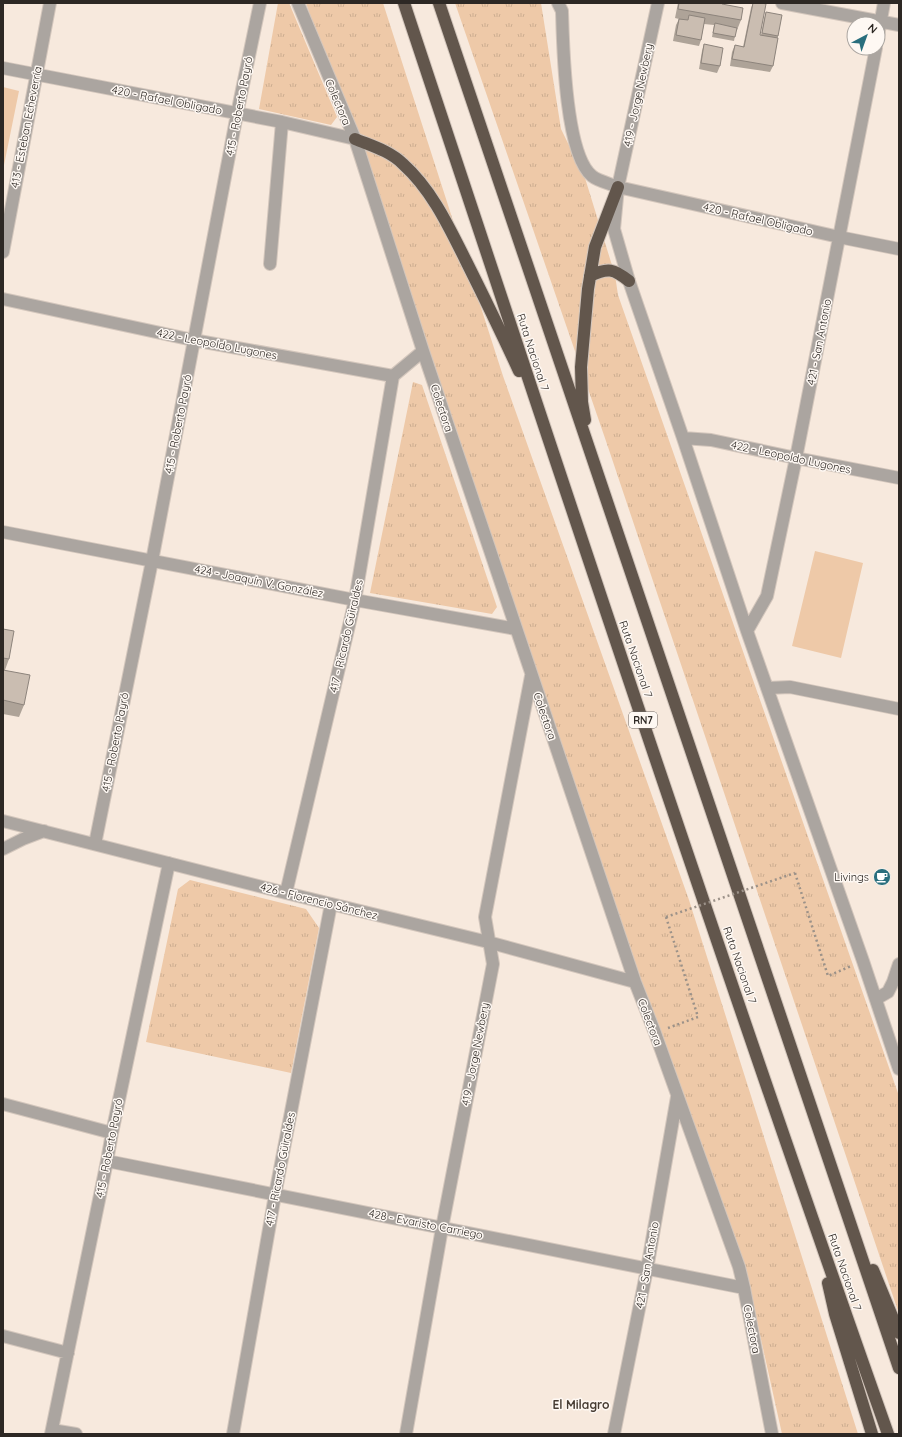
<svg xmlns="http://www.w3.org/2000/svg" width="902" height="1437" viewBox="0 0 902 1437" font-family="Quicksand,sans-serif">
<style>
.grass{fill:url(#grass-tufts)}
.park{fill:#eec9a8}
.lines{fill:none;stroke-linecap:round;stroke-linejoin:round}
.minor-casing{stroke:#d3c6bc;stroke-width:14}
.highway-casing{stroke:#d3c6bc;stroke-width:14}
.path{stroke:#9c9289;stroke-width:2.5;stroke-dasharray:2 3;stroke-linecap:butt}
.minor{stroke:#aba5a0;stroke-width:12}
.highway{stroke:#62564c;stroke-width:12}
.path-bridge{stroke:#9c9289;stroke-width:2.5;stroke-dasharray:2 3;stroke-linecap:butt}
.wall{fill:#aea398}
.building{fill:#cabdb1;stroke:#8d847c}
.labels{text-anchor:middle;stroke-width:3;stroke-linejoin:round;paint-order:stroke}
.shield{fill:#fef8f3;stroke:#6c6662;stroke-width:1}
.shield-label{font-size:10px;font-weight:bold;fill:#2d2824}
.street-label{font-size:11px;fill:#2d2824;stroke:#fef8f3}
.poi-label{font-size:11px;fill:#2d2824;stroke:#fef8f3;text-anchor:end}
.neighbourhood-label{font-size:12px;font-weight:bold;fill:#473c33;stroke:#fef8f3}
</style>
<defs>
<pattern id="grass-tufts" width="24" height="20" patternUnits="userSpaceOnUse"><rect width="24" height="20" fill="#eec9a8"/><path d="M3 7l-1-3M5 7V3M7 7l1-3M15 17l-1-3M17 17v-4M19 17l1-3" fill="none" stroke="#ccad90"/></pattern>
</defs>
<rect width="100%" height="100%" fill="#f7e9dd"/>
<path class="grass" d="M278,3H289L337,117L331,125L259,109Z
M306,3H383L503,376L689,900L858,1434H782L745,1267L655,1040Z
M455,3H541L561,129L585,178L615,275L618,295L899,1096V1314L607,444Z
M413,382L422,385L497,607L492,614L370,593Z
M190,880L306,909L319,928L291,1073L146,1042L178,889Z"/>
<path class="park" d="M3,87L19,91L3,170Z
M815,551L863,563L841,658L792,646Z"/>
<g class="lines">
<g class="minor-casing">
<path id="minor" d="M298,3L355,139L423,351L635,982L655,1033L739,1267L744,1288L772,1434
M558,3L562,11C563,46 565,154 592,176C598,181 611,184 618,187L839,237L899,249
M658,3L618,187L614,229L629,281L683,438L747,631L863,961L899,1069
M782,3L899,25
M878,36L884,3
M3,68L282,122L355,139
M3,252L50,3
M270,264L282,122
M3,299L193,340L393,376L423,351
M683,438L711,440L796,458L899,478
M3,532L355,600L516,629
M747,631L767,596L796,458L876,48
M768,688L790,687L899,709
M3,821L286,893L488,942L635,982
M95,844L152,561L237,114L260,3
M3,849L23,839L44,831
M286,893L355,600L393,376
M876,999L888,992L893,982L899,964
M3,1104L112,1133
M107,1161L744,1288
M3,1336L68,1353
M52,1430L76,1434
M51,1434L107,1161L112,1133L169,863
M233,1434L275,1195L331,904
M406,1434L442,1228L493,964L485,917L531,676
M614,1434L647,1269L677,1097"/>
</g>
<g class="highway-casing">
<path id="highway" d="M404,3C562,481 720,959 888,1434
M439,3L899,1368
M355,139C372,146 390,151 403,164C432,190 449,227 466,261C484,297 502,334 519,371
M590,276C608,267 614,269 629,281
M585,420L582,402L581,367L588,289L595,247L618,187
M873,1270L899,1333
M828,1283L835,1314L872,1434"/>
</g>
<path class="path" d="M795,873L828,976L851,966
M666,917L698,1017L668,1028"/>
<use href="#minor" class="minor"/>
<use href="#highway" class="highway"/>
<path class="path-bridge" d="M666,917L795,873"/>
</g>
<path class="wall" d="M678,3H722V4L741,20L737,30H736L734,41L712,37L714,25L704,24L701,40L699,46L673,41L676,25L679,19L675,18Z
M753,3L760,35H761L764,19L766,12L778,36L773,66L770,72L730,66L732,52L735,45L743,47L751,8Z
M704,44L720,66L717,73L699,69L702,51Z
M3,629L9,659L5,670L24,705L19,717L3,714Z"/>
<path class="building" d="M679,3H722V4L743,8L741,20L678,9Z
M753,3H762L766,4L760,35L778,38L773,66L732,59L735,45L744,47Z
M766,12L782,15L778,36L762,33Z
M689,15L705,18L701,40L676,35L679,19L688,20Z
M715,23L737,28L735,37L713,33Z
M704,44L723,48L720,66L701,63Z
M3,629L14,631L9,659L3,658Z
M3,670L30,675L24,705L3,700Z"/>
<defs>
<g id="cafe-disc" transform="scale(0.9)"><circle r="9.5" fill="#296e7d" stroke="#fef8f3"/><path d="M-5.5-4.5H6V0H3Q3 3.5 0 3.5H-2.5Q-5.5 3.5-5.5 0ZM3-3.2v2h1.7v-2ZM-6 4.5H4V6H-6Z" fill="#fff"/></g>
</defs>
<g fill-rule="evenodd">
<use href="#cafe-disc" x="882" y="877"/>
</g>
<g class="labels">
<rect class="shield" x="629" y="712" width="28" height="16" rx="3"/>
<g class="shield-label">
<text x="643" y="724">RN7</text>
</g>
<g class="street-label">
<text transform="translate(638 95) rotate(-78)" y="4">419 - Jorge Newbery</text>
<text transform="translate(167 100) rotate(11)" y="4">420 - Rafael Obligado</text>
<text transform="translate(338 102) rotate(67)" y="4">Colectora</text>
<text transform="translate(239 106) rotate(-79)" y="4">415 - Roberto Payró</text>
<text transform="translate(26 127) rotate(-79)" y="4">413 - Esteban Echeverría</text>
<text transform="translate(758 219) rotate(13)" y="4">420 - Rafael Obligado</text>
<text transform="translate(819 342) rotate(-79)" y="4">421 - San Antonio</text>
<text transform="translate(217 344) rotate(11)" y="4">422 - Leopoldo Lugones</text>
<text transform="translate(533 352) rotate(72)" y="4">Ruta Nacional 7</text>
<text transform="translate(442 408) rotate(72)" y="4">Colectora</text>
<text transform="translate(178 424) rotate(-79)" y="4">415 - Roberto Payró</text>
<text transform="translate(791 457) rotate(12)" y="4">422 - Leopoldo Lugones</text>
<text transform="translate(259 581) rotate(11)" y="4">424 - Joaquín V. González</text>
<text transform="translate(346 636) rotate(-77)" y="4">417 - Ricardo Güiraldes</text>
<text transform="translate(636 659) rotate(71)" y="4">Ruta Nacional 7</text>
<text transform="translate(545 716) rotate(71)" y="4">Colectora</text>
<text transform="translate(115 742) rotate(-79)" y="4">415 - Roberto Payró</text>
<text transform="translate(319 901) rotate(14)" y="4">426 - Florencio Sánchez</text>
<text transform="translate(740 965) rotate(71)" y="4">Ruta Nacional 7</text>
<text transform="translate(650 1022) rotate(69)" y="4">Colectora</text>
<text transform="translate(475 1054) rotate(-79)" y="4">419 - Jorge Newbery</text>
<text transform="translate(109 1148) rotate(-79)" y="4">415 - Roberto Payró</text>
<text transform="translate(280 1169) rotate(-79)" y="4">417 - Ricardo Güiraldes</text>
<text transform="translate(426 1224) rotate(11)" y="4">428 - Evaristo Carriego</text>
<text transform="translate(647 1265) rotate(-80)" y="4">421 - San Antonio</text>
<text transform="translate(845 1272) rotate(71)" y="4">Ruta Nacional 7</text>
<text transform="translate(752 1329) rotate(79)" y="4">Colectora</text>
</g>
<g class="poi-label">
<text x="869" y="881">Livings</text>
</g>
<g class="neighbourhood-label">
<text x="581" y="1409">El Milagro</text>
</g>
</g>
<rect width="902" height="1437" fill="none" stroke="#2d2824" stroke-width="8"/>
<g transform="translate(866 36) rotate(41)"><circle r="19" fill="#fef8f3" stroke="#aaa5a0"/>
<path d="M0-3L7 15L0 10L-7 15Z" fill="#296e7d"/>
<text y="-6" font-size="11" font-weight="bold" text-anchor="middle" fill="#2d2824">N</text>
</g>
</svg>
